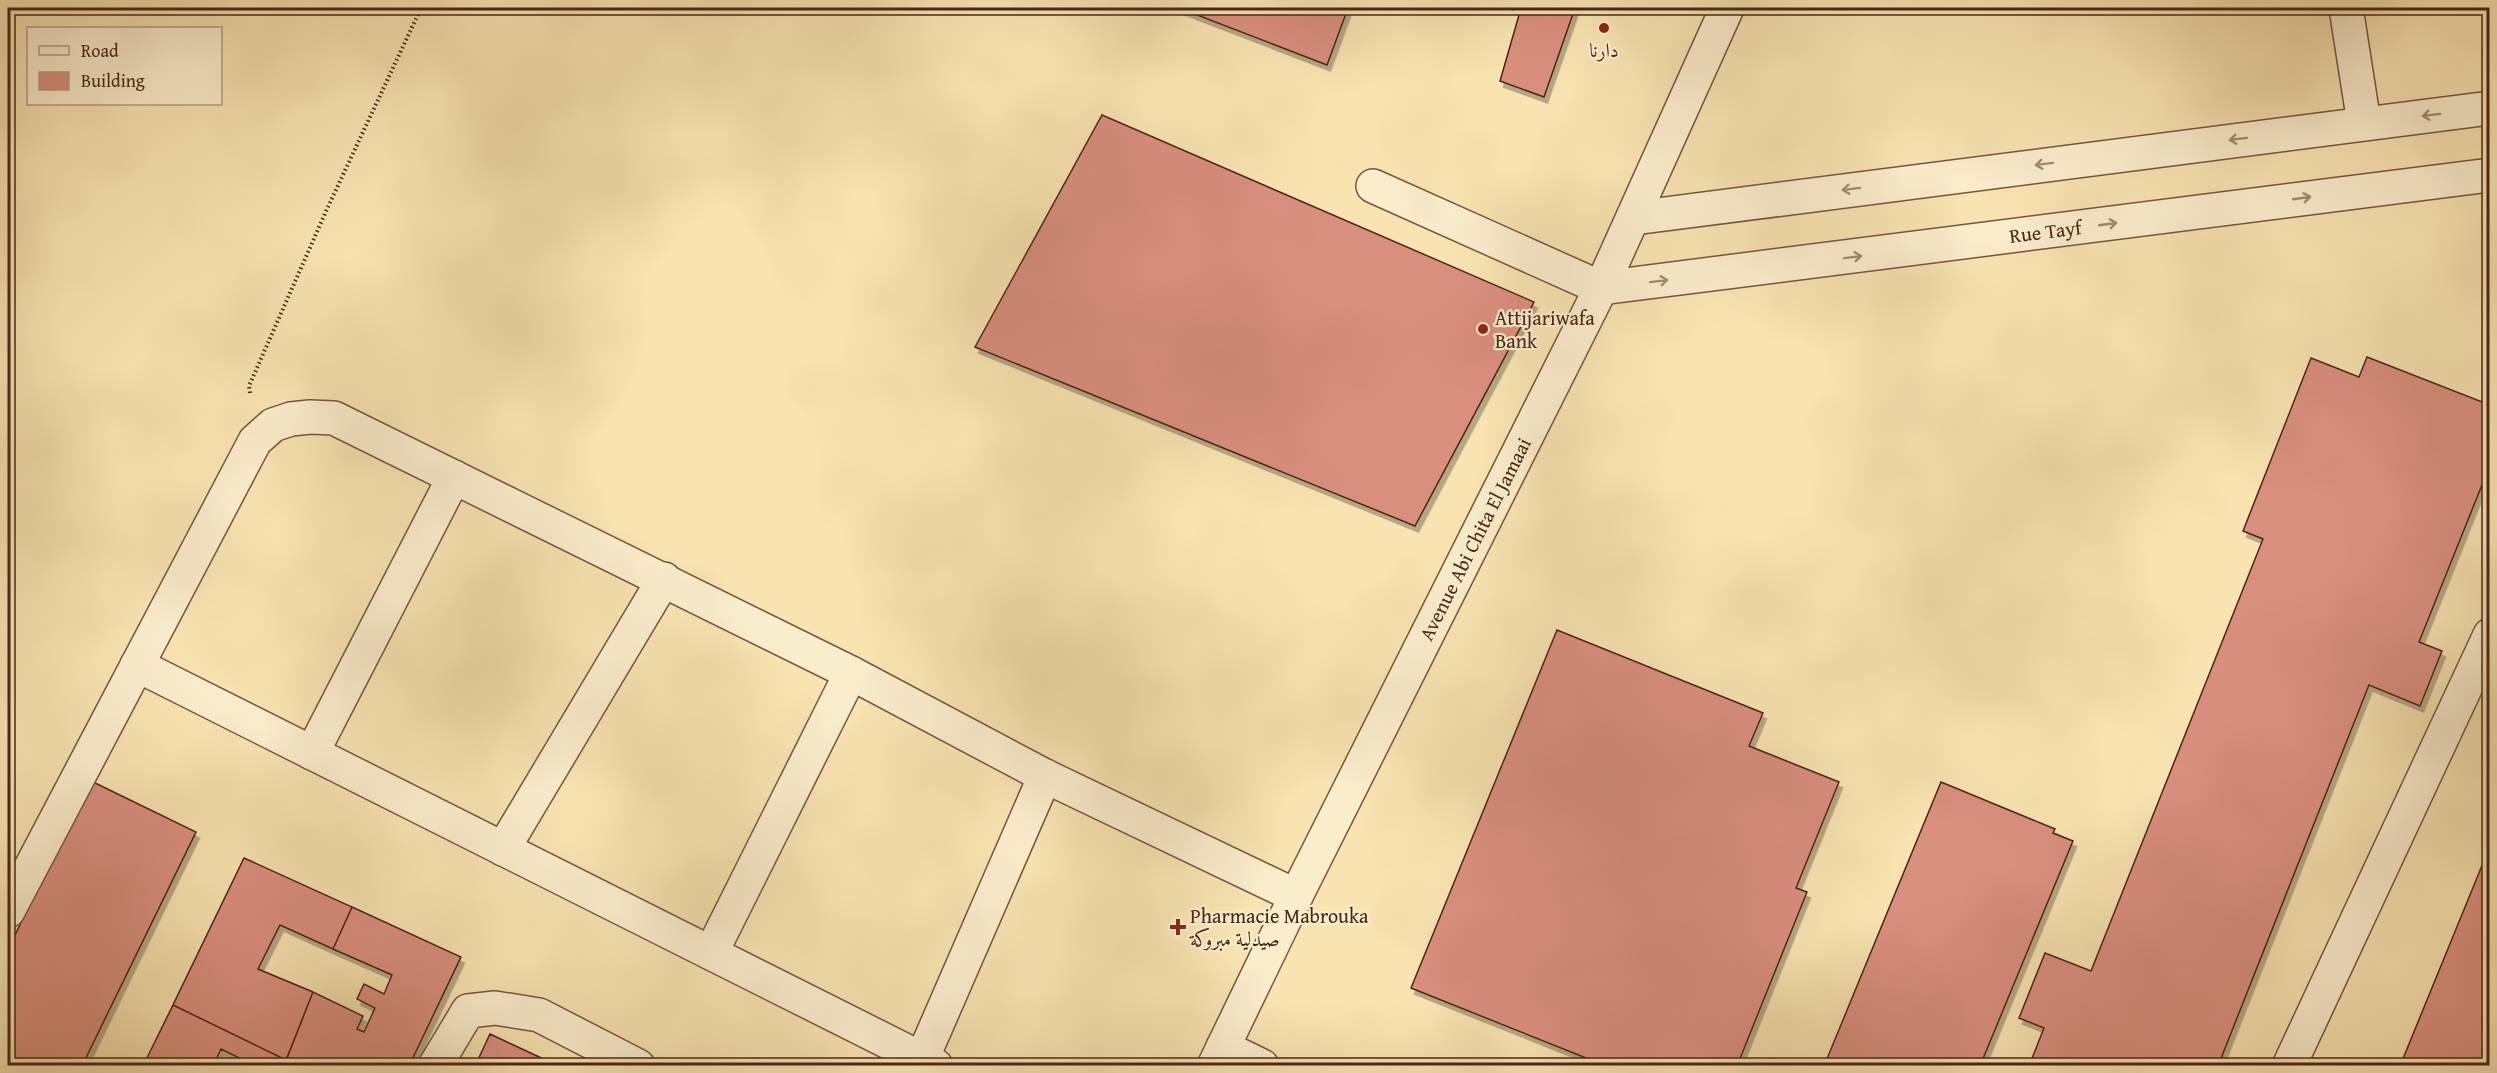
<svg xmlns="http://www.w3.org/2000/svg" width="2497" height="1073" viewBox="0 0 2497 1073" font-family="'Gentium Book Plus',Amiri,serif">
<style>
.building{fill:#d98f7e;stroke:#492716;stroke-width:1.5;filter:url(#shadow)}
.lines{fill:none;stroke-linecap:round;stroke-linejoin:round}
.minor-casing{stroke:#75563d;stroke-width:36}
.path{stroke:#492716;stroke-width:4;stroke-dasharray:1.5 3;stroke-linecap:butt}
.minor{stroke:#faedcc;stroke-width:33}
.oneway{stroke:#a28a71}
.poi-dot{fill:#8f2418;stroke:#faedcc;stroke-width:2}
.labels{text-anchor:middle;stroke-width:4.5;stroke-linejoin:round;paint-order:stroke}
.poi-label{font-size:20px;fill:#492716;stroke:#faedcc;text-anchor:start}
.street-label{font-size:20px;fill:#492716;stroke:#faedcc}
</style>
<defs>
<filter id="shadow"><feDropShadow dx="3.5" dy="6" stdDeviation="0" flood-color="#0004"/></filter>
</defs>
<rect width="100%" height="100%" fill="#f8e3b1"/>
<filter id="stains"><feTurbulence type="fractalNoise" baseFrequency=".00333" numOctaves="4"/><feColorMatrix values="0 0 0 0 .2 0 0 0 0 .09 0 0 0 0 .02 0 0 0 .5 -.17"/></filter>
<radialGradient id="worn" r=".72"><stop offset=".6" stop-color="#630" stop-opacity="0"/><stop offset="1" stop-color="#630" stop-opacity=".3"/></radialGradient>
<path class="building" d="M1179,8H1348L1327,65Z
M1521,8H1575L1544,97L1500,81Z
M1102,115L1534,302L1415,526L975,347Z
M2367,357L2490,405V465L2419,642L2442,651L2420,706L2369,685L2218,1066H2029L2044,1028L2019,1018L2045,953L2091,971L2263,539L2243,531L2311,358L2359,377Z
M1557,630L1763,713L1749,746L1839,782L1796,888L1807,892L1737,1066H1589L1591,1060L1411,988Z
M91,781L196,832L82,1066H9L8,949Z
M1941,782L2055,829L2053,833L2073,841L1980,1066H1824Z
M2490,846V1066H2400Z
M244,858L352,907L333,949L280,925L258,969L313,992L286,1060L173,1005Z
M352,907L461,957L409,1066H284L313,992L363,1016L357,1029L364,1032L375,1008L357,999L364,984L384,994L392,975L333,949Z
M173,1005L286,1060L284,1066H256L221,1049L213,1066H143Z
M490,1034L552,1063L551,1066H475Z"/>
<g class="lines">
<g class="minor-casing">
<g id="minor">
<path d="M2346,8L2364,123"/>
<path d="M1373,186L1601,288"/>
<path d="M1634,218L2490,108"/>
<path id="s1" d="M1601,288L2490,175"/>
<path d="M137,665L936,1066"/>
<path d="M312,753L454,477"/>
<path d="M503,849L664,579"/>
<path d="M8,911L255,441L273,425L291,419L310,417L334,418L851,673L1045,776L1296,896"/>
<path d="M711,953L851,673"/>
<path d="M1223,1047L1262,1066"/>
<path d="M922,1059L1045,776"/>
<path d="M435,1066L468,1011L495,1008L539,1015L638,1066"/>
<path id="s2" d="M1214,1066L1296,896L1601,288L1727,8"/>
<path d="M2289,1066L2490,635"/>
</g>
</g>
<path class="path" d="M250,393L249,386L327,209L421,8"/>
<use href="#minor" class="minor"/>
</g>
<defs><path id="oneway-shaft" d="M-6 0H5M1.5-3L5.5 0L1.5 3" fill="none" stroke-width="1.6" stroke-linecap="round" stroke-linejoin="round" transform="scale(1.5)"/></defs>
<g class="oneway">
<use href="#oneway-shaft" transform="translate(2431 115) rotate(173)"/>
<use href="#oneway-shaft" transform="translate(2238 139) rotate(173)"/>
<use href="#oneway-shaft" transform="translate(2044 164) rotate(173)"/>
<use href="#oneway-shaft" transform="translate(1851 189) rotate(173)"/>
<use href="#oneway-shaft" transform="translate(2302 198) rotate(-8)"/>
<use href="#oneway-shaft" transform="translate(2108 224) rotate(-8)"/>
<use href="#oneway-shaft" transform="translate(1853 257) rotate(-7)"/>
<use href="#oneway-shaft" transform="translate(1659 281) rotate(-7)"/>
</g>
<g class="poi-dot">
<circle cx="1604" cy="28" r="6"/>
<circle cx="1483" cy="329" r="6"/>
<path d="M1175 918h6v6h6v6h-6v6h-6v-6h-6v-6h6z"/>
</g>
<g class="labels">
<g class="poi-label">
<text x="1604" y="57" text-anchor="middle">دارنا</text>
<text x="1495" y="325">Attijariwafa<tspan x="1495" dy="23">Bank</tspan></text>
<text x="1190" y="923">Pharmacie Mabrouka<tspan x="1190" dy="23">صيدلية مبروكة</tspan></text>
</g>
<g class="street-label">
<text dy="7" stroke="none"><textPath href="#s1" startOffset="448">Rue Tayf</textPath></text>
<text dy="7" stroke="none"><textPath href="#s2" startOffset="588">Avenue Abi Chita El Jamaai</textPath></text>
</g>
</g>
<rect width="2497" height="1073" fill="none" stroke="#f8e3b1" stroke-width="30"/>
<rect x="9" y="9" width="2479" height="1055" fill="none" stroke="#492716" stroke-width="3"/>
<rect x="15" y="15" width="2467" height="1043" fill="none" stroke="#492716" stroke-width="1.5"/>
<rect x="27" y="27" width="195" height="78" fill="#faedcc" stroke="#b39e83" stroke-width="1.5"/>
<rect x="39" y="46" width="30" height="9" fill="#faedcc" stroke="#b39e83" stroke-width="1.5"/>
<text x="81" y="57" font-size="18" fill="#492716">Road</text>
<rect x="39" y="72" width="30" height="18" fill="#d98f7e" stroke="#b39e83" stroke-width="1.5"/>
<text x="81" y="87" font-size="18" fill="#492716">Building</text>
<rect width="100%" height="100%" filter="url(#stains)"/>
<rect width="100%" height="100%" fill="url(#worn)"/>
</svg>
